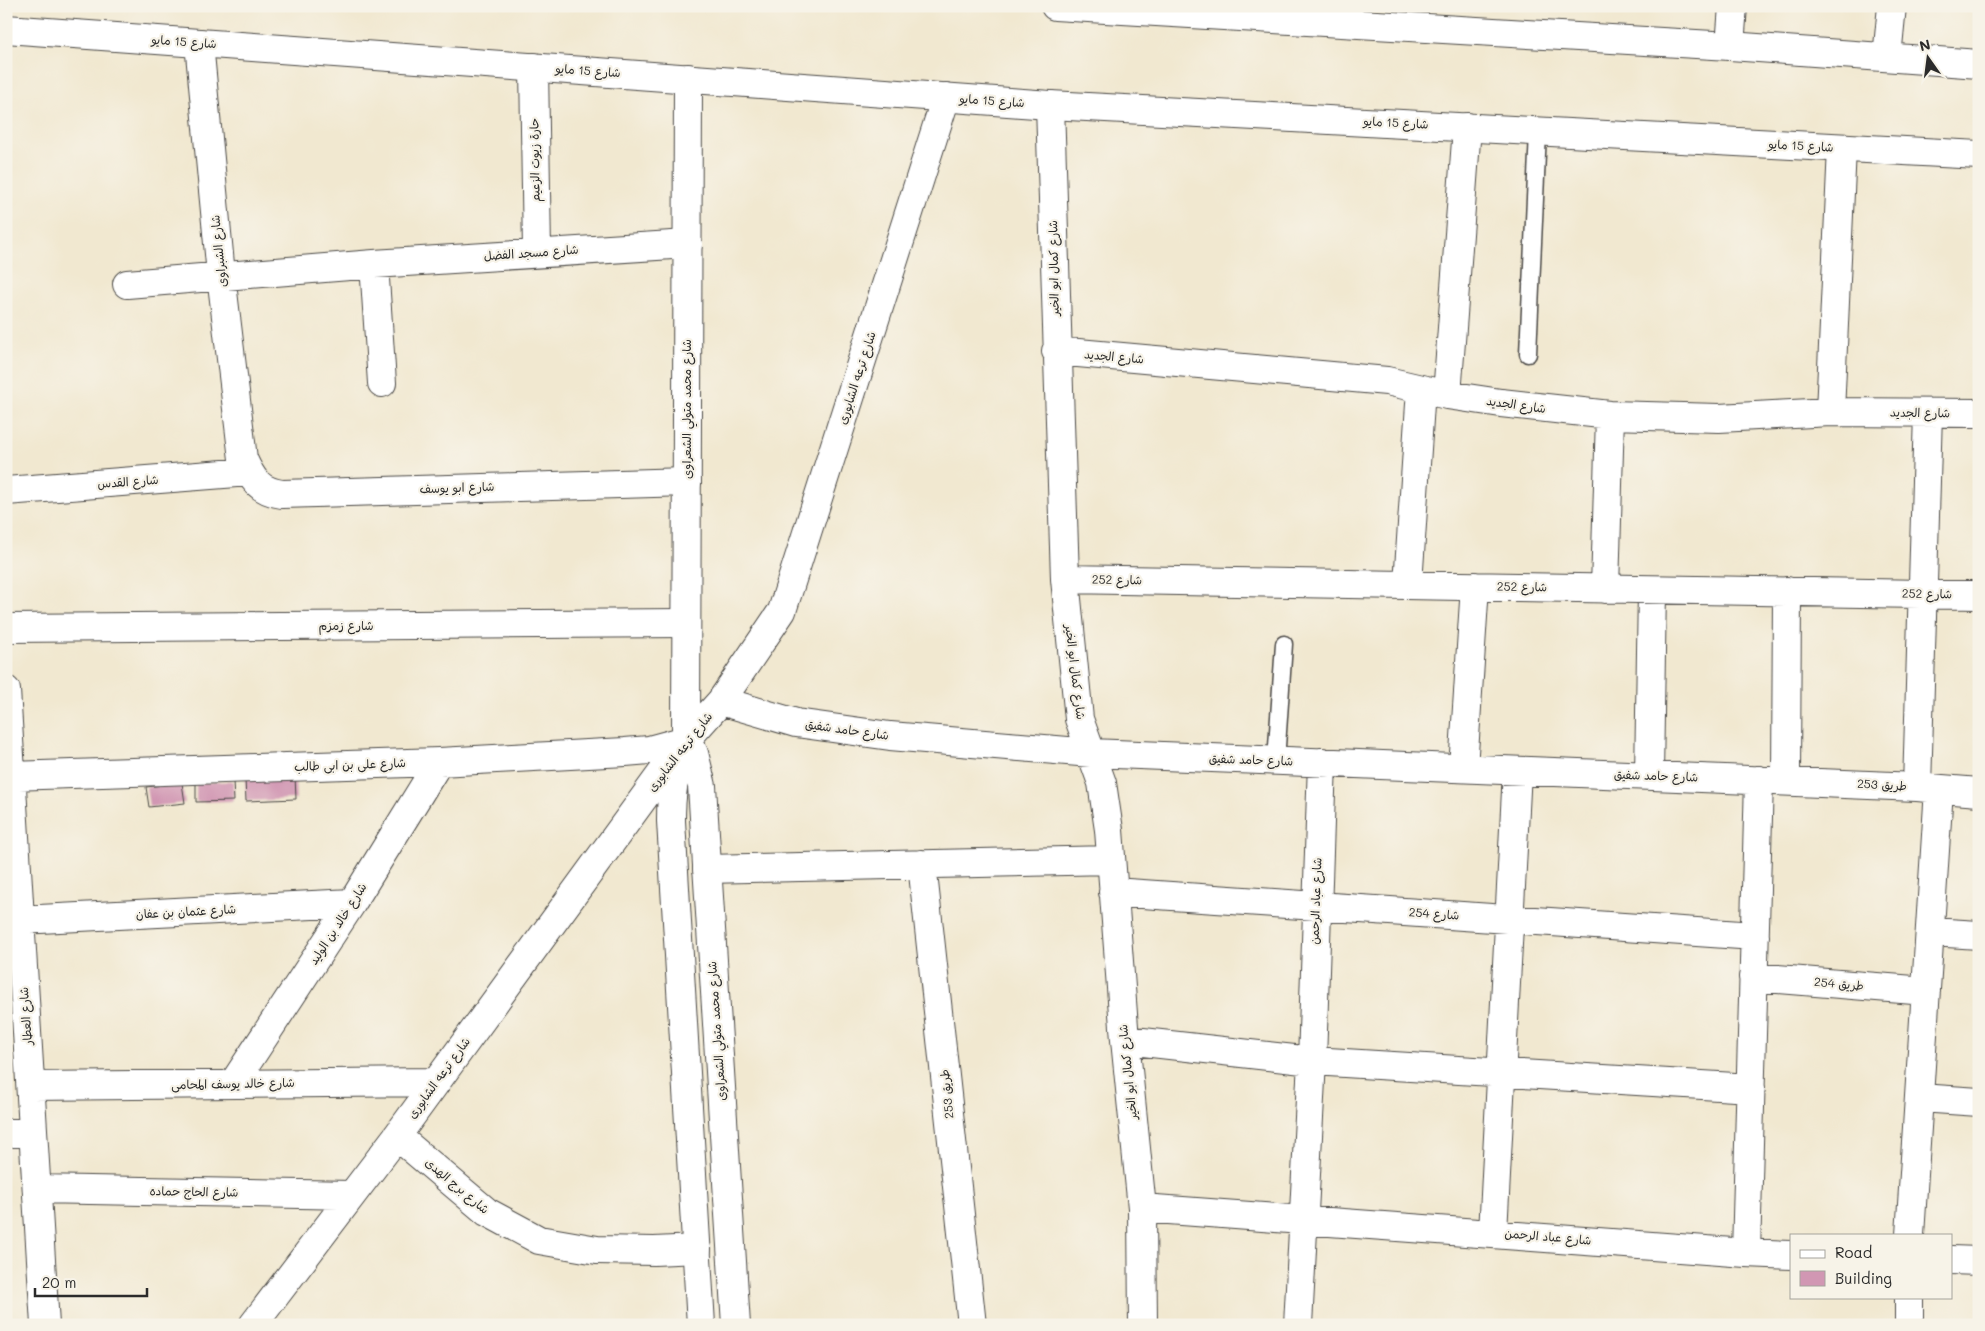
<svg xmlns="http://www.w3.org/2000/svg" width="1985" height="1331" viewBox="0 0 1985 1331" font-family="Mali,'Playpen Sans Arabic',sans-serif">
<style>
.building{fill:#d197b3}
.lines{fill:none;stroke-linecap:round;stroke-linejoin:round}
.service-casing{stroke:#494744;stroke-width:19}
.minor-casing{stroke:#494744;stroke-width:30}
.tertiary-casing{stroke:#494744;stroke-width:30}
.secondary-casing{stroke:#494744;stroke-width:30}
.service{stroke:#fff;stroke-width:16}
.minor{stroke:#fff;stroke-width:28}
.tertiary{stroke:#fff;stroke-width:28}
.secondary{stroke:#fff;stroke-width:28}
.labels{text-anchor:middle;stroke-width:4.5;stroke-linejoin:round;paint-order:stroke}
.street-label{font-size:12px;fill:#2b2b2b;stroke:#f7f3e8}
</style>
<rect width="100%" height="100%" fill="#f7f3e8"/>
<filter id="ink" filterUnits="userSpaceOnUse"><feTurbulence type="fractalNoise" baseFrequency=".02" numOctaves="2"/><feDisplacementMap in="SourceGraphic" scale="10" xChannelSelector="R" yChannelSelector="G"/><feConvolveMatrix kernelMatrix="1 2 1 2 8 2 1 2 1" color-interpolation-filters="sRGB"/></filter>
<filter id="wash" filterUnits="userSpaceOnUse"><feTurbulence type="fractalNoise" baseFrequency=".0096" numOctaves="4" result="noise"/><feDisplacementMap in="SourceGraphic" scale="20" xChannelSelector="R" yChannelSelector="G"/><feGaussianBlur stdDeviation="1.12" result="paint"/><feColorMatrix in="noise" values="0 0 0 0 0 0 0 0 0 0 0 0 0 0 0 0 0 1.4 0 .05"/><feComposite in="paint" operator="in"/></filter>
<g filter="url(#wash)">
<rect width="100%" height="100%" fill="#f1e8d0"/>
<g id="blocks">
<path class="building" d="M295,776L296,799L246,801L245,779Z
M233,781L234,801L196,802V783Z
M182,783L185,803L149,807L146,787Z"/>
</g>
</g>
<g filter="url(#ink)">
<use href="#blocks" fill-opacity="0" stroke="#494744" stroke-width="1"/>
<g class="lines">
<g class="service-casing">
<path id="service" d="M1528,354L1538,132
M1276,761L1284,644"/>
</g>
<g class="minor-casing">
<path id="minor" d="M199,43L221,275L243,459C252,479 259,491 282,494L687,482
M1730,46L1733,6
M1887,57L1892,6
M534,67L537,252
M1050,105L1065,579L1079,719L1102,783L1109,830L1125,1040L1142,1208L1143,1325
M374,264L382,383
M127,284L374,264L688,244
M1056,351L1387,381L1447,395L1501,403L1610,415L1719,418L1830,412L1979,413
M1447,395L1467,127
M1830,412L1842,148
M6,491L249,472
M1065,579L1979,595
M1408,584L1421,389
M1605,589L1610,415
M6,628L686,623
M6,690L45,1325
M721,701L796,723L890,736L1091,753L1917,787L1979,792
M1463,768L1475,586
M1649,775L1652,590
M11,776L439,762L625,752L649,750L686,740
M1786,781L1787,591
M1917,787L1928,413
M922,864L972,1325
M707,869L1111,860
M1113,892L1755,936
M20,920L352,903
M1931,932L1979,935
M1753,977L1926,991
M1125,1040L1312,1061L1751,1088
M233,1084L352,903L439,762
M31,1086L436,1082
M1920,1098L1979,1102
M6,1133H33
M397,1136L487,1212L539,1240L597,1250L654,1251L697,1249
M37,1189L352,1195
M1142,1208L1746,1253L1791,1255
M1493,1233L1517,771
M1910,1235L1939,789
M1746,1253L1759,780
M1951,1260L1979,1261
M1909,1297V1325
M253,1325L397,1136L686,740L721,701L782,611L946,97
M1298,1325L1312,1061L1322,762"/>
</g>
<g class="tertiary-casing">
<path id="tertiary" d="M688,78L686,740C674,766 671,792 671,821L701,1325
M686,740L694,753L702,786L736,1325"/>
</g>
<g class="secondary-casing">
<path id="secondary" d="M1055,6L1730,46L1979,64
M6,29L1050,105L1979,155"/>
</g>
<use href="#service" class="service"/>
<use href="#minor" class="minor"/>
<use href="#tertiary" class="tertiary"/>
<use href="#secondary" class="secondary"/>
</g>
</g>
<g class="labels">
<g class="street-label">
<text transform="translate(184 42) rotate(4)" y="4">شارع 15 مايو</text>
<text transform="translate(588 71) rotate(4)" y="4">شارع 15 مايو</text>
<text transform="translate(992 101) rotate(4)" y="4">شارع 15 مايو</text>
<text transform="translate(1396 123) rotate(3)" y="4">شارع 15 مايو</text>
<text transform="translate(1801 146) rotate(3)" y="4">شارع 15 مايو</text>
<text transform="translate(535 160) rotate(-91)" y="4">حارة زيوت الزعيم</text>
<text transform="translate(219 251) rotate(-96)" y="4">شارع الشبراوى</text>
<text transform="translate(531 253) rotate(-4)" y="4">شارع مسجد الفضل</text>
<text transform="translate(1054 268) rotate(-91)" y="4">شارع كمال ابو الخير</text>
<text transform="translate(1114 357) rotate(5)" y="4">شارع الجديد</text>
<text transform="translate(857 378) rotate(-72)" y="4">شارع ترعه الشابورى</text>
<text transform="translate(1516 405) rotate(8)" y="4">شارع الجديد</text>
<text transform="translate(687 409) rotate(-90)" y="4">شارع محمد متولي الشعراوى</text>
<text transform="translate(1920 413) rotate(1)" y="4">شارع الجديد</text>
<text transform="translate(128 482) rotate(-4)" y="4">شارع القدس</text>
<text transform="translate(457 488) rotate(-2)" y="4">شارع ابو يوسف</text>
<text transform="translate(1117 580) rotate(1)" y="4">شارع 252</text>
<text transform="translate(1522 587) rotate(1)" y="4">شارع 252</text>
<text transform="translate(1927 594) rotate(1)" y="4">شارع 252</text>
<text x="346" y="630">شارع زمزم</text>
<text transform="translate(1075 672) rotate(83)" y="4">شارع كمال ابو الخير</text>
<text transform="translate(847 730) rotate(8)" y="4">شارع حامد شفيق</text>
<text transform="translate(680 752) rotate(-52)" y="4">شارع ترعه الشابورى</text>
<text transform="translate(1251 760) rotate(2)" y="4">شارع حامد شفيق</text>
<text transform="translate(350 765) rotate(-2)" y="4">شارع على بن ابى طالب</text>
<text transform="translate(1656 776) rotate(2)" y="4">شارع حامد شفيق</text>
<text transform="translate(1882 785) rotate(3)" y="4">طريق 253</text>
<text transform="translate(1316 901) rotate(-88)" y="4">شارع عباد الرحمن</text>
<text transform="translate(186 912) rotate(-3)" y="4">شارع عثمان بن عفان</text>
<text transform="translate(1434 914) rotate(4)" y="4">شارع 254</text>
<text transform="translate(338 924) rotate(-57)" y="4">شارع خالد بن الوليد</text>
<text transform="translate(1839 984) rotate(5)" y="4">طريق 254</text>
<text transform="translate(26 1016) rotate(-94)" y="4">شارع العطار</text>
<text transform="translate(717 1031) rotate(-94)" y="4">شارع محمد متولي الشعراوى</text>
<text transform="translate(1128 1072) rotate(-96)" y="4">شارع كمال ابو الخير</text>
<text transform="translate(439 1078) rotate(-54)" y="4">شارع ترعه الشابورى</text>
<text transform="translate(233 1084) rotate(-1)" y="4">شارع خالد يوسف المحامى</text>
<text transform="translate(947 1094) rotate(-96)" y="4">طريق 253</text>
<text transform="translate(457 1186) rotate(40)" y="4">شارع برج الهدى</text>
<text transform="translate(194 1192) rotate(1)" y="4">شارع الحاج حماده</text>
<text transform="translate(1548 1237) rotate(5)" y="4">شارع عباد الرحمن</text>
</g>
</g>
<rect width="1985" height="1331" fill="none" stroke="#f7f3e8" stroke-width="25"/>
<rect x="1790" y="1234" width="162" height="65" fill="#f7f3e8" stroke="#a5a39c"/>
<rect x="1800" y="1250" width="25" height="8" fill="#ffffff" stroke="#a5a39c"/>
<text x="1835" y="1258" font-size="15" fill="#2b2b2b">Road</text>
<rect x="1800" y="1271" width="25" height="15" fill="#d197b3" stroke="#a5a39c"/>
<text x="1835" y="1284" font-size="15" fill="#2b2b2b">Building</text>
<g transform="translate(1928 58) rotate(346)" stroke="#f7f3e8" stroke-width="4" paint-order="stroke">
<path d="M0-4L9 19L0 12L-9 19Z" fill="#2b2b2b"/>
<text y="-8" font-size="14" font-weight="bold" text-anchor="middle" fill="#2b2b2b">N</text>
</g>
<path d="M35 1288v8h112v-8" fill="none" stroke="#2b2b2b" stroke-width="2.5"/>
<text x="42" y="1288" font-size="15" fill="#2b2b2b" stroke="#f7f3e8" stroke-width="4" paint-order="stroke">20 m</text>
</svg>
